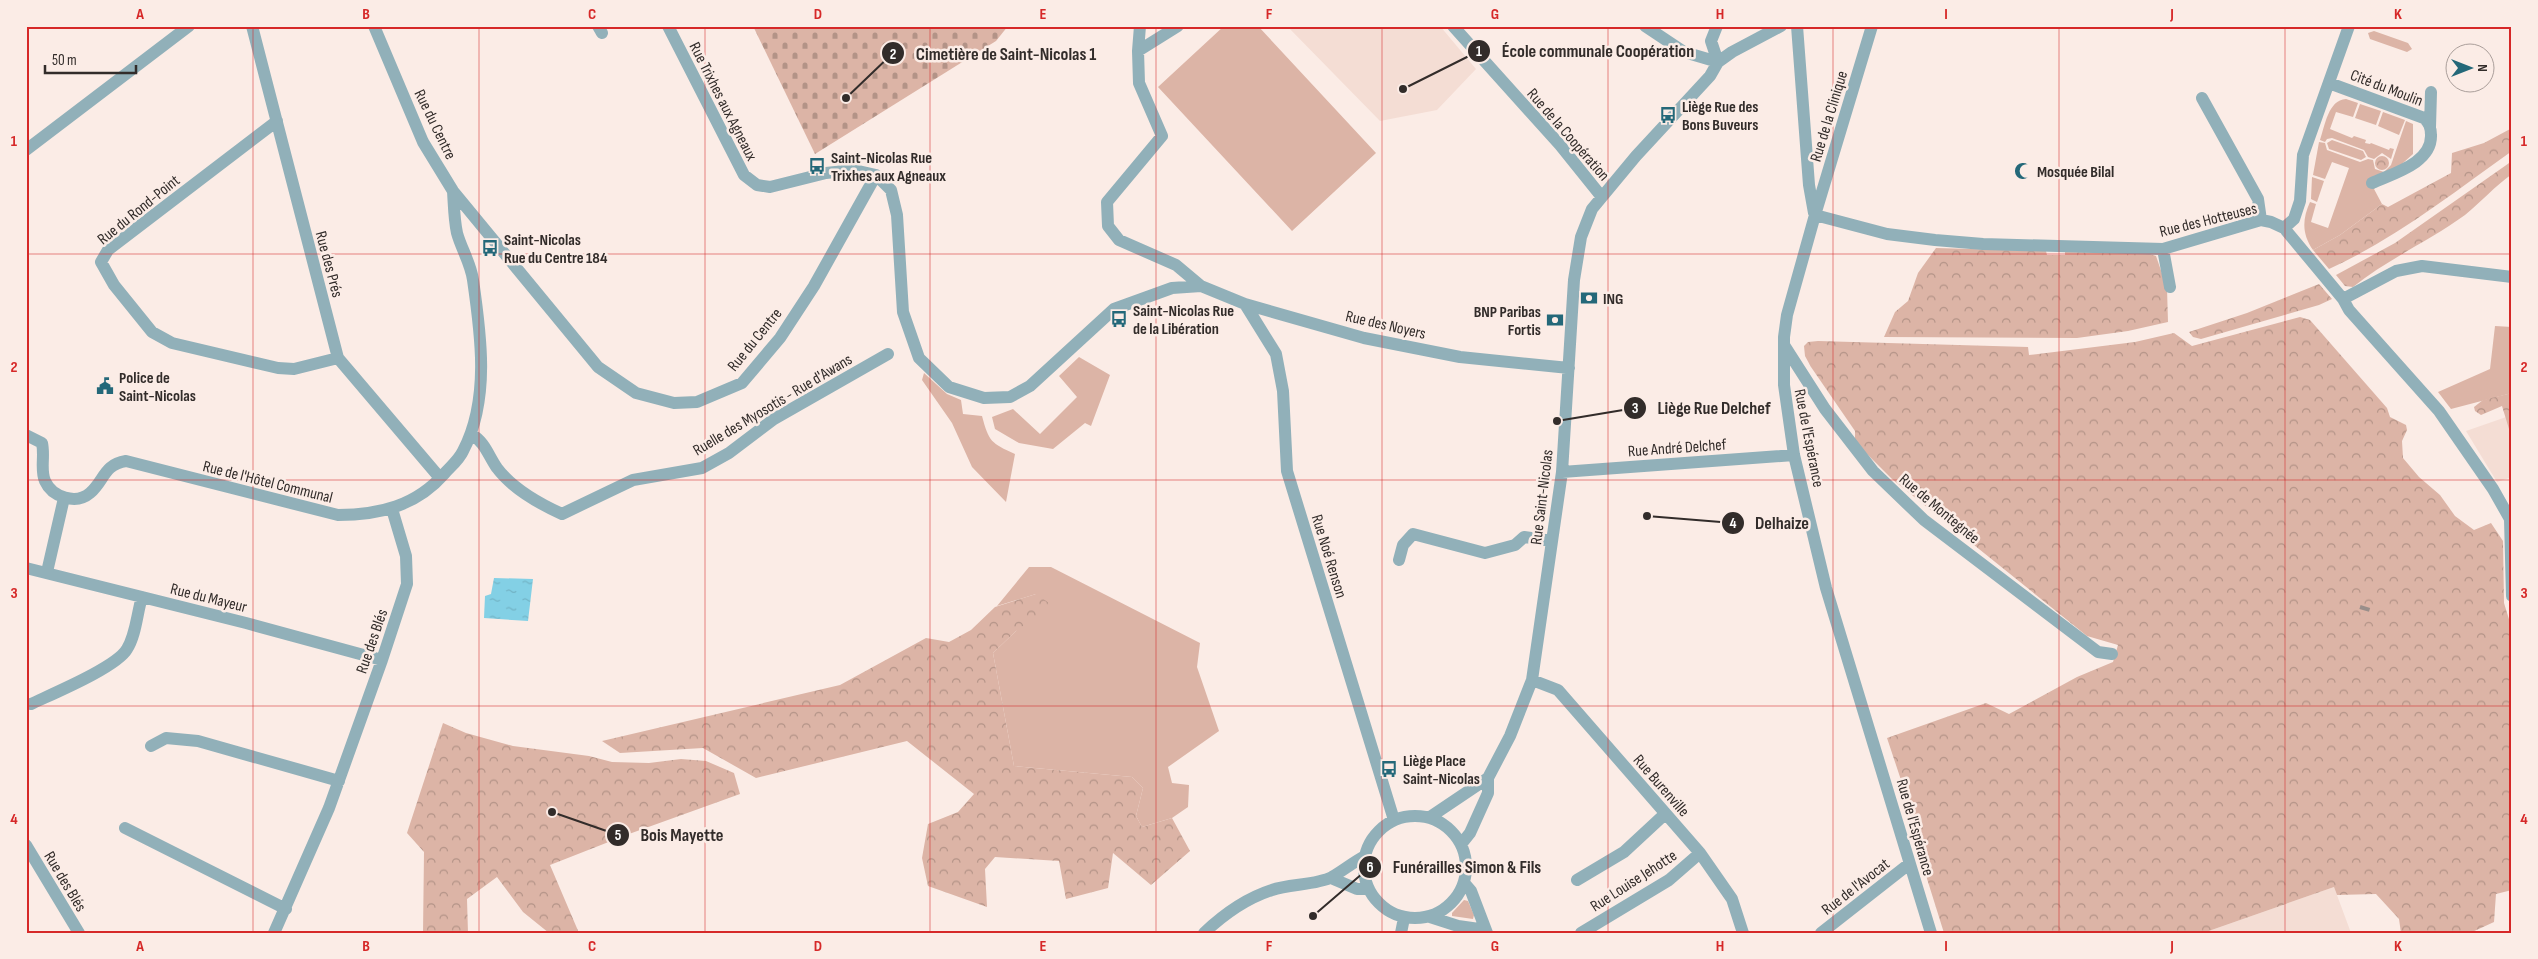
<svg xmlns="http://www.w3.org/2000/svg" width="2538" height="959" viewBox="0 0 2538 959" font-family="'Sofia Sans Condensed',sans-serif">
<style>
.built{fill:#f4ddd4}
.green{fill:#dcb4a6}
.forest{fill:url(#forest-crowns)}
.cemetery{fill:url(#cemetery-stones)}
.water{fill:url(#water-ripples)}
.lines{fill:none;stroke-linecap:round;stroke-linejoin:round}
.minor{stroke:#91b0b9;stroke-width:12}
.rail{stroke:#998e8a;stroke-width:4;stroke-dasharray:10 5;stroke-linecap:butt}
.grid{fill:none;stroke:#d62828;stroke-width:1;stroke-opacity:0.55}
.labels{text-anchor:middle;stroke-width:5;stroke-linejoin:round;paint-order:stroke}
.street-label{font-size:16px;fill:#322c2a;stroke:#fbece6}
.poi-label{font-size:16px;font-weight:bold;fill:#322c2a;stroke:#fbece6;text-anchor:start}
.leader{fill:none;stroke:#322c2a;stroke-width:2}
.callout-dot{fill:#322c2a;stroke:#fbece6;stroke-width:2}
.mark-label{font-size:15px;text-anchor:middle;font-weight:bold;fill:#fff}
.callout-label{font-size:18px;text-anchor:middle;font-weight:bold;fill:#322c2a;stroke:#fbece6;stroke-width:5;stroke-linejoin:round;paint-order:stroke}
.neatline{fill:none;stroke:#d62828;stroke-width:2}
.grid-label{font-size:16px;text-anchor:middle;font-weight:bold;fill:#d62828}
</style>
<defs>
<pattern id="forest-crowns" width="20" height="18" patternUnits="userSpaceOnUse" patternTransform="scale(1.25)"><rect width="20" height="18" fill="#dcb4a6"/><path d="M2 6a3 3 0 1 1 6 0M12 15a3 3 0 1 1 6 0" fill="none" stroke="#b39387"/></pattern>
<pattern id="cemetery-stones" width="16" height="16" patternUnits="userSpaceOnUse" patternTransform="scale(1.25)"><rect width="16" height="16" fill="#dcb4a6"/><path d="M2 7V4a2 2 0 0 1 4 0v3zM10 15v-3a2 2 0 0 1 4 0v3z" fill="#b39387"/></pattern>
<pattern id="water-ripples" width="26" height="14" patternUnits="userSpaceOnUse" patternTransform="scale(1.25)"><rect width="26" height="14" fill="#83d0e5"/><path d="M2 4q2-2 4 0t4 0M15 11q2-2 4 0t4 0" fill="none" stroke="#72b3c5"/></pattern>
</defs>
<rect width="100%" height="100%" fill="#fbece6"/>
<path class="built" d="M1287,26H1440L1476,69L1437,110L1380,121Z
M2512,415V477L2497,482L2466,431Z
M2334,887L2351,933H2203Z"/>
<path class="green" d="M1224,26H1258L1376,153L1292,231L1158,87Z
M2374,31L2408,43L2412,49L2407,52L2370,39L2368,33Z
M2346,99L2358,103L2353,117L2336,112L2330,129L2352,138L2354,136L2366,140L2365,143L2370,144L2371,143L2389,150L2390,148L2394,149L2391,159L2382,153L2374,159L2368,157L2364,150L2332,138L2327,139L2325,142L2320,140C2325,126 2328,100 2346,99Z
M2360,104L2381,111L2376,125L2355,118Z
M2383,112L2405,120L2399,135L2378,126Z
M2406,121L2413,124V154L2374,189L2382,204L2340,235L2313,250C2302,234 2302,220 2310,202L2316,204L2311,222L2328,228L2349,168L2332,162L2325,179L2313,175L2319,142L2325,143L2327,150L2360,162L2368,159L2373,160L2375,169L2384,172L2391,165Z
M2332,140L2363,151L2366,157L2361,160L2329,149L2327,143Z
M2312,177L2324,181L2317,202L2311,199Z
M2495,326L2512,327V393L2451,409L2438,392L2490,369Z
M1079,357L1110,375L1091,426L1085,423L1053,449L1019,443L995,429L992,417L1013,409L1040,434L1077,397L1059,376Z
M924,373L947,394L961,400L963,414L982,416C989,442 991,443 1015,454L1006,502L972,467L952,423L922,380Z
M1029,567H1051L1200,643L1197,667L1219,731L1168,767L1172,783L1189,785L1188,807L1172,818L1142,827L1136,816L1143,788L1132,777L1014,766L993,653L1016,631L1036,594L997,606Z
M1464,900L1468,901L1474,915L1473,919L1452,916V913Z"/>
<path class="forest" d="M2512,128V151C2453,193 2395,239 2329,269L2313,250L2340,235L2382,204L2388,207L2451,173L2452,153L2484,143Z
M2375 163a7 7 0 1 1 14 0a7 7 0 1 1-14 0Z
M2512,161V174C2495,186 2481,202 2465,215C2429,241 2388,259 2353,287L2345,286L2336,275L2395,243Z
M1936,248L2046,251L2047,255H2065V252L2147,253L2156,256L2167,288L2168,322L2128,331L2077,338L1884,337L1895,312L1908,301L1918,273Z
M2319,284L2332,299L2319,305L2201,339L2193,337L2189,332L2247,313Z
M2300,317L2310,320L2387,408L2390,417L2406,425L2407,430L2402,441L2403,458L2419,477L2440,495L2455,516L2474,530L2491,523L2503,541L2504,603L2512,629V890L2496,894L2494,922L2470,933H2401L2399,919L2376,894L2337,895L2334,887L2203,933H1944L1913,834L1905,792L1887,738L1986,703L2009,714L2077,677L2113,662L2118,645L2087,636L1892,479L1855,442V431L1811,367L1805,356L1804,346L1808,342L1818,341L2028,347L2029,355L2135,342L2174,333L2192,346Z
M2512,393V428L2509,429L2502,406L2481,415L2475,411L2474,407L2483,400Z
M1036,594L1052,605L1016,631L993,653L1014,766L1132,777L1143,788L1136,816L1142,827L1172,818L1190,851L1151,885L1113,853L1108,888L1066,899L1059,861L995,857L985,869L987,907L928,886L922,858L928,824L958,812L974,794L907,741L756,778L703,748L620,753L602,741L840,685L926,638L949,642L971,630L995,607Z
M443,723L466,733L513,746L589,756L612,762L649,763L681,759L706,761L734,773L740,794L629,834L550,865L579,933H549L523,912L497,877L467,899L468,933H423L424,852L407,833Z"/>
<path class="cemetery" d="M753,26H1008L996,41L815,154Z"/>
<path class="water" d="M494,578L533,579L528,621L484,618L485,596L491,594Z"/>
<g class="lines">
<path class="minor" d="M252,26L338,358L440,478
M374,26L423,142L453,191L598,367L636,393L674,403L697,402L742,383L780,338L814,286L876,175
M598,26L602,33
M668,26L744,175L757,185L770,187L826,173L854,170L876,175
M1178,26L1138,51L1139,83L1162,136L1107,202L1108,226L1119,240L1176,265L1201,286L1245,304L1364,338L1460,357L1569,368
M1453,26L1560,145L1601,196
M1645,26L1684,52L1718,62
M1717,26L1711,41L1718,62
M1797,26L1809,185L1814,213
M1872,26L1815,215L1787,315L1784,337V385L1794,455L1826,588L1931,933
M1138,51L1140,26
M2329,83L2424,118C2429,123 2431,127 2431,135C2432,163 2394,173 2372,183
M2202,98L2258,199L2261,220
M277,121L108,250L101,262L114,285L152,332L172,343L278,368L294,369L338,358
M2430,127L2431,92
M26,150L189,26
M876,175L891,190L897,215L903,312L919,358L949,387L984,398L1010,397L1030,386L1114,309L1172,288L1201,286
M1815,215L1887,234L1935,240L1983,244L2163,249L2261,220L2271,222L2284,228L2343,299L2349,310L2439,411L2493,489L2510,519L2512,596
M2284,228L2294,219L2300,201L2303,155L2349,26
M2163,249L2170,287
M2343,299L2396,271L2422,266L2512,277
M1245,304L1276,354L1283,391L1287,471L1394,820
M1784,345L1825,409L1873,471L1924,520L2098,652L2112,654
M471,434C485,442 488,455 497,468C512,488 540,504 562,514L633,480L702,468L729,453L774,419L888,354
M26,435L42,443C45,456 40,470 45,481C52,497 76,505 90,493C105,480 103,465 126,461L338,515C379,515 416,506 444,474C450,467 459,460 463,451C490,400 481,335 473,280C471,264 461,248 457,233C454,219 454,206 453,191
M1562,472L1794,455
M1399,560L1403,545L1413,534L1485,553L1515,545L1524,537L1552,541
M26,568L246,623L382,660
M47,572L64,498
M1532,680L1558,690L1700,853L1732,899L1743,933
M31,704C52,694 117,667 127,649C136,635 137,613 142,597
M151,746L166,738L198,741L339,781
M1364 867a51 51 0 1 1 102 0a51 51 0 1 1-102 0Z
M1430,817L1488,778
M125,828L286,909
M1462,843L1470,833L1488,793V778L1510,736L1532,680L1562,472L1574,280L1581,237L1592,209L1636,156L1710,76L1718,62L1732,52L1781,26
M26,845L79,933
M1331,878L1357,889H1369
M1577,880L1624,852L1665,814
M1465,884L1471,891L1487,933
M1430,917L1458,926L1486,930
M274,933L329,808L382,660L407,584L406,556L392,509
M1204,933C1223,915 1247,898 1272,890C1289,884 1317,885 1332,877C1344,870 1352,863 1365,856
M1401,933L1404,918
M1581,933L1669,880L1700,853
M1821,933L1909,864"/>
<path class="rail" d="M2360,607L2373,611"/>
</g>
<path class="grid" d="M253,26V933M479,26V933M705,26V933M930,26V933M1156,26V933M1382,26V933M1608,26V933M1833,26V933M2059,26V933M2285,26V933M26,254H2512M26,480H2512M26,706H2512"/>
<defs>
<g id="bus-bare" transform="scale(1.35)"><path d="M-5-6H5V4H4V6H2V4H-2V6H-4V4H-5ZM-3.5-4V0h7V-4ZM-3.5 1.2v1.5H-2V1.2ZM2 1.2v1.5H3.5V1.2Z" fill="#246879" stroke="#fbece6" stroke-width="2.5" paint-order="stroke"/></g>
<g id="mosque-bare" transform="scale(1.35)"><path d="M3.5-4.9A6 6 0 1 0 3.5 4.9A5 5 0 1 1 3.5-4.9Z" fill="#246879" stroke="#fbece6" stroke-width="2.5" paint-order="stroke"/></g>
<g id="bank-bare" transform="scale(1.35)"><path d="M-6-4H6V4H-6ZM0-2.3a2.3 2.3 0 1 0 0 4.6a2.3 2.3 0 1 0 0-4.6Z" fill="#246879" stroke="#fbece6" stroke-width="2.5" paint-order="stroke"/></g>
<g id="civic-bare" transform="scale(1.35)"><path d="M-.6-6.5H3V-4.5H.6V-3L4-1V1h2V6H-6V1h2V-1L-.6-3ZM-1.2 2.5V6h2.4V2.5Z" fill="#246879" stroke="#fbece6" stroke-width="2.5" paint-order="stroke"/></g>
</defs>
<g fill-rule="evenodd">
<use href="#bus-bare" x="1668" y="115"/>
<use href="#bus-bare" x="817" y="166"/>
<use href="#mosque-bare" x="2023" y="171"/>
<use href="#bus-bare" x="490" y="248"/>
<use href="#bank-bare" x="1589" y="298"/>
<use href="#bus-bare" x="1119" y="319"/>
<use href="#bank-bare" x="1555" y="320"/>
<use href="#civic-bare" x="105" y="386"/>
<use href="#bus-bare" x="1389" y="769"/>
</g>
<g class="labels">
<g class="street-label">
<text transform="translate(2387 87) rotate(21)" y="6">Cité du Moulin</text>
<text transform="translate(724 101) rotate(63)" y="6">Rue Trixhes aux Agneaux</text>
<text transform="translate(1828 116) rotate(-73)" y="6">Rue de la Clinique</text>
<text transform="translate(436 124) rotate(64)" y="6">Rue du Centre</text>
<text transform="translate(1569 134) rotate(49)" y="6">Rue de la Coopération</text>
<text transform="translate(138 209) rotate(-39)" y="6">Rue du Rond-Point</text>
<text transform="translate(2208 219) rotate(-14)" y="6">Rue des Hotteuses</text>
<text transform="translate(330 264) rotate(75)" y="6">Rue des Prés</text>
<text transform="translate(1386 324) rotate(13)" y="6">Rue des Noyers</text>
<text transform="translate(754 339) rotate(-51)" y="6">Rue du Centre</text>
<text transform="translate(772 404) rotate(-31)" y="6">Ruelle des Myosotis - Rue d'Awans</text>
<text transform="translate(1810 438) rotate(79)" y="6">Rue de l'Espérance</text>
<text transform="translate(1677 447) rotate(-4)" y="6">Rue André Delchef</text>
<text transform="translate(268 481) rotate(14)" y="6">Rue de l'Hôtel Communal</text>
<text transform="translate(1541 497) rotate(-83)" y="6">Rue Saint-Nicolas</text>
<text transform="translate(1940 508) rotate(40)" y="6">Rue de Montegnée</text>
<text transform="translate(1330 556) rotate(73)" y="6">Rue Noé Renson</text>
<text transform="translate(209 597) rotate(14)" y="6">Rue du Mayeur</text>
<text transform="translate(371 641) rotate(-71)" y="6">Rue des Blés</text>
<text transform="translate(1662 785) rotate(49)" y="6">Rue Burenville</text>
<text transform="translate(1916 827) rotate(74)" y="6">Rue de l'Espérance</text>
<text transform="translate(1633 880) rotate(-33)" y="6">Rue Louise Jehotte</text>
<text transform="translate(66 881) rotate(59)" y="6">Rue des Blés</text>
<text transform="translate(1855 886) rotate(-38)" y="6">Rue de l'Avocat</text>
</g>
<g class="poi-label">
<text x="1682" y="112">Liège Rue des<tspan x="1682" dy="18">Bons Buveurs</tspan></text>
<text x="831" y="163">Saint-Nicolas Rue<tspan x="831" dy="18">Trixhes aux Agneaux</tspan></text>
<text x="2037" y="177">Mosquée Bilal</text>
<text x="504" y="245">Saint-Nicolas<tspan x="504" dy="18">Rue du Centre 184</tspan></text>
<text x="1603" y="304">ING</text>
<text x="1133" y="316">Saint-Nicolas Rue<tspan x="1133" dy="18">de la Libération</tspan></text>
<text x="1541" y="317" text-anchor="end">BNP Paribas<tspan x="1541" dy="18">Fortis</tspan></text>
<text x="119" y="383">Police de<tspan x="119" dy="18">Saint-Nicolas</tspan></text>
<text x="1403" y="766">Liège Place<tspan x="1403" dy="18">Saint-Nicolas</tspan></text>
</g>
</g>
<path class="leader" d="M1403 89L1479 51M846 98L893 53M1557 421L1635 408M1647 516L1733 523M552 812L618 835M1313 916L1370 867"/>
<g class="callout-dot">
<circle cx="1403" cy="89" r="5"/>
<circle cx="846" cy="98" r="5"/>
<circle cx="1557" cy="421" r="5"/>
<circle cx="1647" cy="516" r="5"/>
<circle cx="552" cy="812" r="5"/>
<circle cx="1313" cy="916" r="5"/>
<circle cx="1479" cy="51" r="12"/>
<circle cx="893" cy="53" r="12"/>
<circle cx="1635" cy="408" r="12"/>
<circle cx="1733" cy="523" r="12"/>
<circle cx="618" cy="835" r="12"/>
<circle cx="1370" cy="867" r="12"/>
</g>
<g class="mark-label">
<text x="1479" y="56">1</text>
<text x="893" y="59">2</text>
<text x="1635" y="413">3</text>
<text x="1733" y="528">4</text>
<text x="618" y="840">5</text>
<text x="1370" y="872">6</text>
</g>
<g class="callout-label">
<text x="1598" y="57">École communale Coopération</text>
<text x="1006" y="60">Cimetière de Saint-Nicolas 1</text>
<text x="1714" y="414">Liège Rue Delchef</text>
<text x="1782" y="529">Delhaize</text>
<text x="682" y="841">Bois Mayette</text>
<text x="1467" y="873">Funérailles Simon &amp; Fils</text>
</g>
<rect width="2538" height="959" fill="none" stroke="#fbece6" stroke-width="55"/>
<g transform="translate(2470 68) rotate(90)"><circle r="24" fill="#fbece6" stroke="#ab9f9b"/>
<path d="M0-4L9 19L0 12L-9 19Z" fill="#246879"/>
<text y="-8" font-size="14" font-weight="bold" text-anchor="middle" fill="#322c2a">N</text>
</g>
<path d="M45 65v8h91v-8" fill="none" stroke="#322c2a" stroke-width="2.5"/>
<text x="52" y="65" font-size="15" fill="#322c2a" stroke="#fbece6" stroke-width="4" paint-order="stroke">50 m</text>
<rect x="28" y="28" width="2482" height="904" class="neatline"/>
<g class="grid-label">
<text x="140" y="19">A</text>
<text x="366" y="19">B</text>
<text x="592" y="19">C</text>
<text x="818" y="19">D</text>
<text x="1043" y="19">E</text>
<text x="1269" y="19">F</text>
<text x="1495" y="19">G</text>
<text x="1720" y="19">H</text>
<text x="1946" y="19">I</text>
<text x="2172" y="19">J</text>
<text x="2398" y="19">K</text>
<text x="14" y="146">1</text>
<text x="2524" y="146">1</text>
<text x="14" y="372">2</text>
<text x="2524" y="372">2</text>
<text x="14" y="598">3</text>
<text x="2524" y="598">3</text>
<text x="14" y="824">4</text>
<text x="2524" y="824">4</text>
<text x="140" y="951">A</text>
<text x="366" y="951">B</text>
<text x="592" y="951">C</text>
<text x="818" y="951">D</text>
<text x="1043" y="951">E</text>
<text x="1269" y="951">F</text>
<text x="1495" y="951">G</text>
<text x="1720" y="951">H</text>
<text x="1946" y="951">I</text>
<text x="2172" y="951">J</text>
<text x="2398" y="951">K</text>
</g>
</svg>
